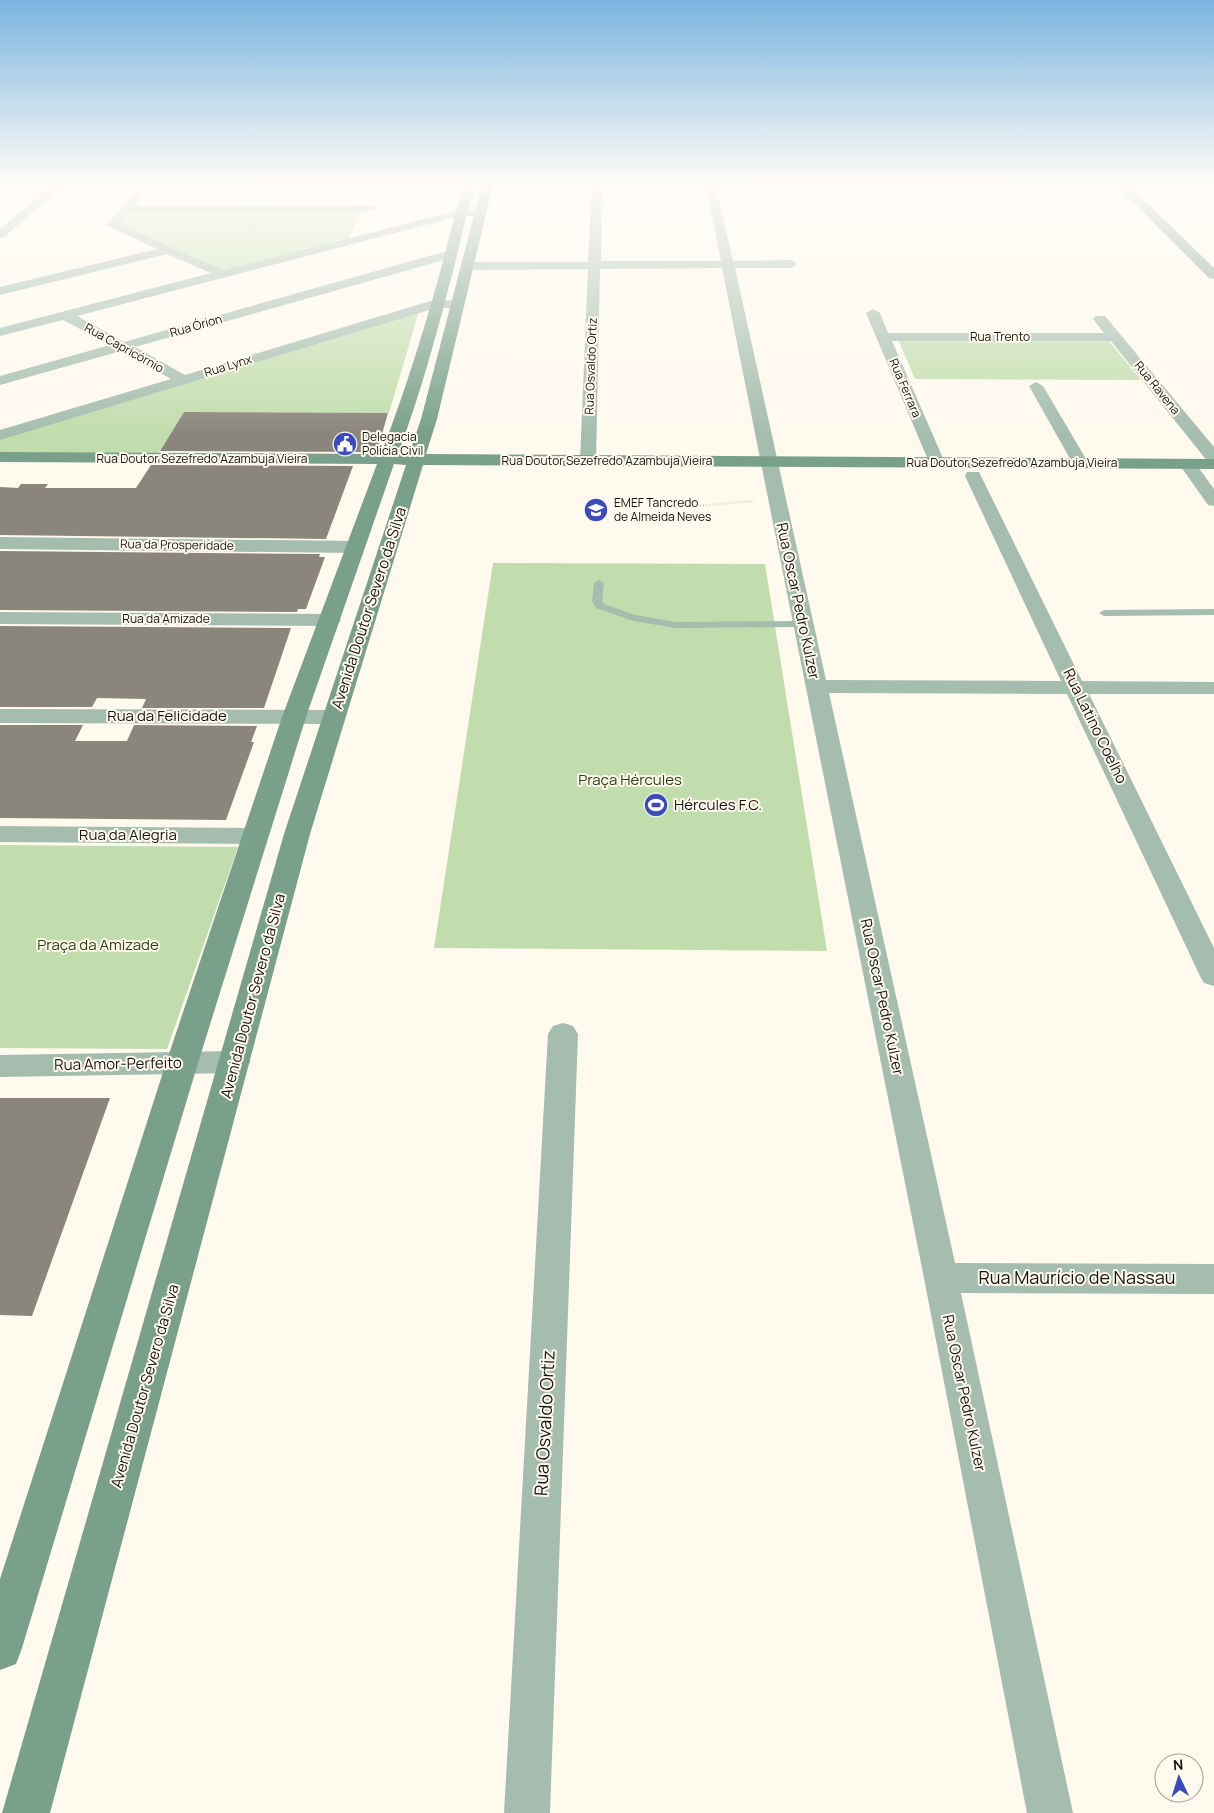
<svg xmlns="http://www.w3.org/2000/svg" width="1214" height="1813" viewBox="0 0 1214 1813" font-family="Manrope,sans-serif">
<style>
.green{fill:#c2ddad}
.building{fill:#8b867b}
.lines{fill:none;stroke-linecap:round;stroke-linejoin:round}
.path{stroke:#b7b3aa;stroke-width:2.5;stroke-dasharray:0.5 2.5;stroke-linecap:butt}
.lane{fill:#a4bdaf;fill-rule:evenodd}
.street{fill:#a4bdaf;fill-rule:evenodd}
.secondary{fill:#79a08b;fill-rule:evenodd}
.labels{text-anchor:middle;stroke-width:4;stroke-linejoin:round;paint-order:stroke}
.far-street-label{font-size:12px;fill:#151410;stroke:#fff9ee}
.far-poi-label{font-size:12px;fill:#151410;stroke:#fff9ee;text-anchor:start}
.street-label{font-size:15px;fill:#151410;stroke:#fff9ee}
.park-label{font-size:15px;fill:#28420c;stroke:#fff9ee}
.poi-label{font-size:15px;fill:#151410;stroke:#fff9ee;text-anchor:start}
.near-street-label{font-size:18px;fill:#151410;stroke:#fff9ee}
</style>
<rect width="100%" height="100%" fill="#fff9ee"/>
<path class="green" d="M132,211H361L349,238L225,270L118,224Z
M419,311L389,413L184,412L158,454L0,453V438Z
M898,339L1108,340L1141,380L915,379Z
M493,563L765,564L827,951L434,948Z
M0,845L238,847L167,1049L0,1048Z"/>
<path class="building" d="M184,412L388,413L377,452L160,451Z
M151,465L353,466L326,539L0,535V487L18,488L21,484H48L45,488H136Z
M0,551L320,554L319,557H325L306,609H298L297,612L0,610Z
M0,626L291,628L264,708H142L146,699L97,698L92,707H0Z
M0,725H83L75,741H127L134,725L257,726L251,742H254L226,820L0,818Z
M0,1098H110L32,1316L0,1315Z"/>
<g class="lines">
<path class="path" d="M673,508L754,501"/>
<path class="lane" d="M599,580L604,583L602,601L604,604L635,615L676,622L803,621L808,624L803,627L676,628L633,621L596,608L592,601L594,583Z
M1214,609V615L1104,616L1099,613L1104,610Z"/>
<path class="street" d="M0,181H492L493,183L488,186H64L4,237L0,238V229L51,186H0Z
M592,181H602L601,261H721L705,181H715L733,261L791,260L797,264L791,268H735L826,680L1061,681L965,476L967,472H979L981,476L1082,681L1214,682V694H1089L1214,948V986L1204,983L1200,976L1067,694L829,693L955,1263L1214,1264V1294L961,1293L1073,1813H1027L924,1278L722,268L600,269L596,461L594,465H582L580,461L588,269L467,270L461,266L467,262H588Z
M1214,181V187L1120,188L1115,185L1120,182Z
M138,193L143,196L135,206L372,205L378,208L372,211L129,212L119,224L224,270L460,210H481L487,213L481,216H460L77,316L124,342L447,251H455L457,254L455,257L135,347L185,375L430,301L458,300L465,304L458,308H436L0,440V430L171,379L121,351L0,385V376L110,345L63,320L0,336V328L211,273L167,254L0,295V287L157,249L106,225L134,194Z
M873,309L880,313L888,333H1104L1093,319L1095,316H1105L1214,447V463L1208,462L1111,341H892L945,463L943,467H931L866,313Z
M1036,382L1043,386L1089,464L1087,468H1075L1073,464L1029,386Z
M1187,459L1193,460L1214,489V506L1208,505L1179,464L1181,460Z
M0,537L354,541L361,543L363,547L361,551L354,553L0,549Z
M0,612L331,614L338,616L341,620L338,624L331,626L0,624Z
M0,709L334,710L342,712L345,717L342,722L334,724L0,723Z
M0,826L256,828L265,830L268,836L265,842L256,844L0,842Z
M563,1023L573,1026L578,1034L550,1813H504L548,1034L553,1026Z
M235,1051L245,1054L250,1062L245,1070L235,1073L0,1077V1055Z"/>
<path class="secondary" d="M466,181H477C468,206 463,230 457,255C440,322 422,390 398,454H409L421,419L483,181H494L437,419L426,454L1214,459V469L423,465L310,834L50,1813H2L284,834L406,465L394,464L306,717L198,1063L22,1648L16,1664L0,1670V1579L166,1063L282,717L377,464L0,462V452L381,454C406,389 427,321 445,254C451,229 457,206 466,181Z
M1112,181H1124L1214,268V279L1209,278Z"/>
</g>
<linearGradient id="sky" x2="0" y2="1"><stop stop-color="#7ab4df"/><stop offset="0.42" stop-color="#fffcf7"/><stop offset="1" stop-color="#fffcf7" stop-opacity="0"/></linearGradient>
<rect width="1214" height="435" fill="url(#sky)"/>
<defs>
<g id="civic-disc" transform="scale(1.25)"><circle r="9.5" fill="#3a4bbe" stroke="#fff9ee"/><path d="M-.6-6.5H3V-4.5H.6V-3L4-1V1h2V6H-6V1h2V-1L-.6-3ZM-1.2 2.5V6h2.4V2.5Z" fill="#fff"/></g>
<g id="school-disc" transform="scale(1.25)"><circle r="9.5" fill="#3a4bbe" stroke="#fff9ee"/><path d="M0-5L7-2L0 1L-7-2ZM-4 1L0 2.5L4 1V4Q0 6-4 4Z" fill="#fff"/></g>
<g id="stadium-disc" transform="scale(1.25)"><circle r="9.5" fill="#3a4bbe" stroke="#fff9ee"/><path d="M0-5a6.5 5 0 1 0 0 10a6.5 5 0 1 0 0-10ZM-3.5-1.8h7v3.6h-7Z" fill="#fff"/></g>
</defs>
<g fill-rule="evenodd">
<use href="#civic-disc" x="345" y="444"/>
<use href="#school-disc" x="596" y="510"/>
<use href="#stadium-disc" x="656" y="805"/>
</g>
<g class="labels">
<g class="far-street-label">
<text transform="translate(196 326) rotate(-16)" y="4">Rua Órion</text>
<text x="1000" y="341">Rua Trento</text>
<text transform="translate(124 348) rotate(29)" y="4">Rua Capricórnio</text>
<text transform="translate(228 366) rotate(-17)" y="4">Rua Lynx</text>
<text transform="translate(591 366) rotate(-88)" y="4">Rua Osvaldo Ortiz</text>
<text transform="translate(905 388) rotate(67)" y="4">Rua Ferrara</text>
<text transform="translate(1157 388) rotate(51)" y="4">Rua Ravena</text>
<text x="202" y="463">Rua Doutor Sezefredo Azambuja Vieira</text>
<text x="607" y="465">Rua Doutor Sezefredo Azambuja Vieira</text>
<text x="1012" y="467">Rua Doutor Sezefredo Azambuja Vieira</text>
<text transform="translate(177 545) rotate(1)" y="4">Rua da Prosperidade</text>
<text x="166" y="623">Rua da Amizade</text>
</g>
<g class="far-poi-label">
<text x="362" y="441">Delegacia<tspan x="362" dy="14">Polícia Civil</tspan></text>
<text x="614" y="507">EMEF Tancredo<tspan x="614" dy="14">de Almeida Neves</tspan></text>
</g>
<g class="street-label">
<text transform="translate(798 601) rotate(78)" y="5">Rua Oscar Pedro Kulzer</text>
<text transform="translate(369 608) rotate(-72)" y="5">Avenida Doutor Severo da Silva</text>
<text x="167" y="721">Rua da Felicidade</text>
<text transform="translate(1095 726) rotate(64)" y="5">Rua Latino Coelho</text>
<text x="128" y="840">Rua da Alegria</text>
<text transform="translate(253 996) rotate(-75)" y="5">Avenida Doutor Severo da Silva</text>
<text transform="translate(882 997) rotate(78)" y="5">Rua Oscar Pedro Kulzer</text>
<text transform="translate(118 1064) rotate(-1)" y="5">Rua Amor-Perfeito</text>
<text transform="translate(145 1386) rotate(-74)" y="5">Avenida Doutor Severo da Silva</text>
<text transform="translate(964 1393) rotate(78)" y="5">Rua Oscar Pedro Kulzer</text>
</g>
<g class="park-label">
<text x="630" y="785">Praça Hércules</text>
<text x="98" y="950">Praça da Amizade</text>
</g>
<g class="poi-label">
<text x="674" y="810">Hércules F.C.</text>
</g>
<g class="near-street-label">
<text x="1077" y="1284">Rua Maurício de Nassau</text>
<text transform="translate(545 1423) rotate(-87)" y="6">Rua Osvaldo Ortiz</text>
</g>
</g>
<g transform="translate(1179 1778) rotate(356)"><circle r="24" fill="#fff9ee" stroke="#a19d95"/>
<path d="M0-4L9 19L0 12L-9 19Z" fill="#3a4bbe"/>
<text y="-8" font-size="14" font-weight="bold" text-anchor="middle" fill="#151410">N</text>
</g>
</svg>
